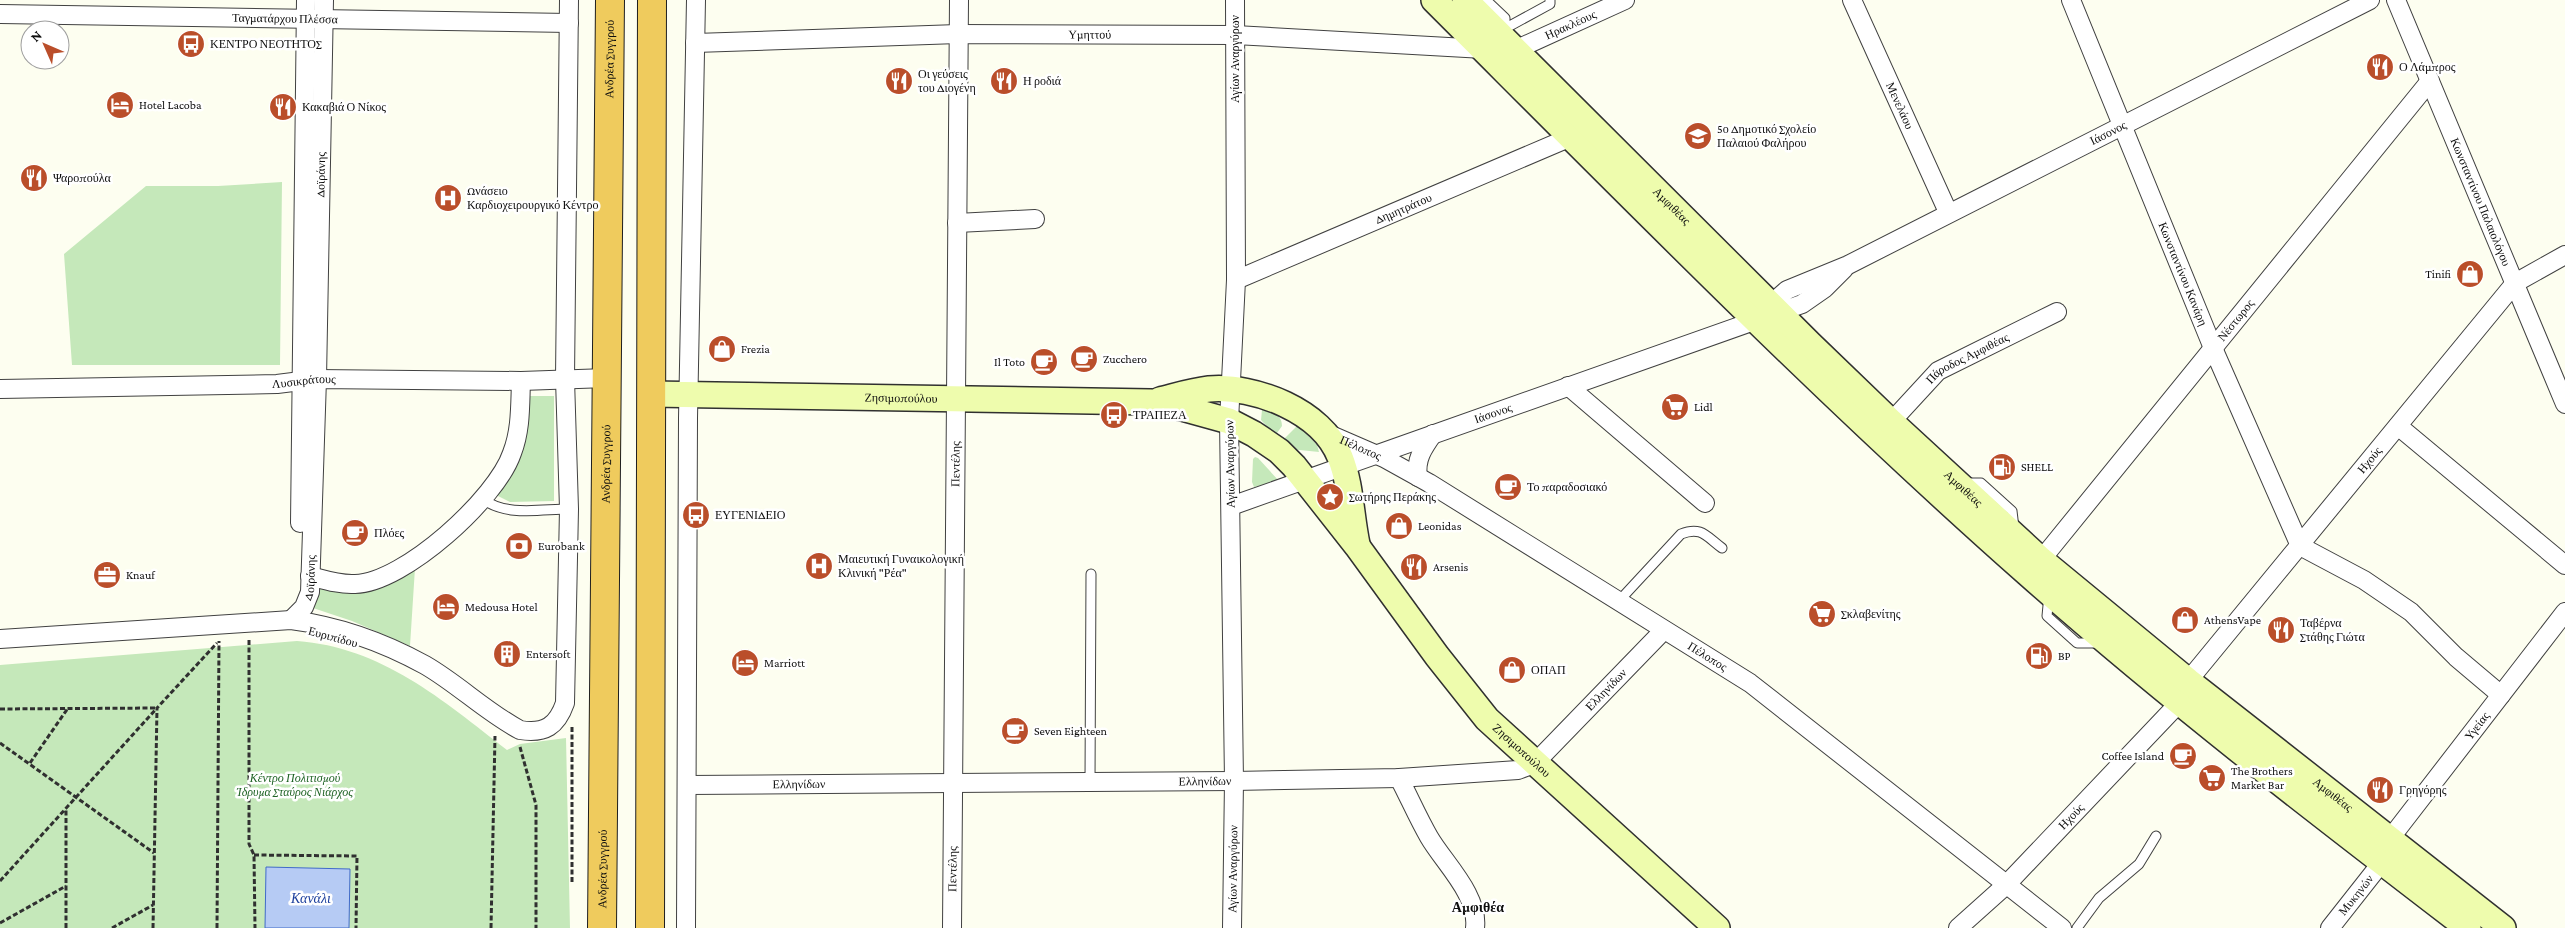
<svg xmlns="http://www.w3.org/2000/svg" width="2565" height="928" viewBox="0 0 2565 928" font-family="'Crimson Pro',serif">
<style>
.green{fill:#c5e8ba}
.water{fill:#b6cbf4;stroke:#406ac9}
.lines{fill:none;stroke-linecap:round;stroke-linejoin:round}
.lane-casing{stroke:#414141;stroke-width:11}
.street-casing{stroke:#414141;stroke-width:20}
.secondary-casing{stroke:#303030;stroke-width:28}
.highway-casing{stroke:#1f1f1f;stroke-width:30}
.path{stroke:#303030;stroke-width:3;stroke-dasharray:5 2.5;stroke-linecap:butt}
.lane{stroke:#fff;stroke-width:9}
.street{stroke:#fff;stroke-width:18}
.secondary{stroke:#eefcad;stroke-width:25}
.highway{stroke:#efcb5d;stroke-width:28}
.labels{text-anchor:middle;stroke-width:5;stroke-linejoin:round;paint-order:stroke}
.street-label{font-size:12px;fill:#0e0e0e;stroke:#fff}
.poi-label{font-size:12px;fill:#0e0e0e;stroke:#fff;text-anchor:start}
.park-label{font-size:12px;font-style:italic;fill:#206426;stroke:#fff}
.water-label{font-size:14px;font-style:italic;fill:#1b3e9c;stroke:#fff}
.neighbourhood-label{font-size:14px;font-weight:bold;fill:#0e0e0e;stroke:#fff}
</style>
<rect width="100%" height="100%" fill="#fdfef0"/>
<path class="green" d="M282,182L280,365H72L64,254L146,186H218Z
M525,396H554V501L510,502L494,494Z
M1262,410C1272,413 1282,414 1282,426L1277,433L1274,434L1261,420Z
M1298,425L1317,445L1319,452L1290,449L1282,441Z
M1255,457L1258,458L1279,481L1254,487L1252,482L1253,459Z
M415,568L410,646L352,621L313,608L318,586Z
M297,641C381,647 443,700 507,750L520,744L566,738L570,928H0V665Z"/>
<path class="water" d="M266,867L350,869L349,928H265Z"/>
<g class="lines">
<g class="lane-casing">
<path id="lane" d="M1486,0L1505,18V31
M1506,28L1550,4V0
M1965,483H1981L2012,511L2014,528
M483,499C506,517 542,509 569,509
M2049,595L2047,616L2077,643H2100
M1618,602L1681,534C1701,526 1706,536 1722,548
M1090,782L1091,574
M2077,928L2099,898L2139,864L2156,836"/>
</g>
<g class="street-casing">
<g id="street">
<path id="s1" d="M1852,0L1948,212"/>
<path id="s2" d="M2071,0L2213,348L2300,546L2364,580L2411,612L2456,657L2501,695"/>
<path id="s3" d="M2396,0L2565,404"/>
<path id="s4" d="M0,14L569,23"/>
<path id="s5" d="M695,43L958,34L1235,35L1484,49"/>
<path id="s6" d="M1515,50L1625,0"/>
<path d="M957,223L1035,219"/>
<path id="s7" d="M1236,280L1571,137"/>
<path id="s8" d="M1762,312L1787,290L1848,265L2370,0"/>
<path d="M1568,386L1705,503"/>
<path id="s9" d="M0,389L277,384L317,379L521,381L607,378"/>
<path id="s10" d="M1891,422L1938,371L2057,312"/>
<path d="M2398,426L2565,565"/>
<path id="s11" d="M1324,432L1384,458L1429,483L1750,683L2062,928"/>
<path d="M1418,477C1415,460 1423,448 1433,434"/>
<path id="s12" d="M1231,506L1802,304L1825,288L1844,269"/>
<path d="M300,523L306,0"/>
<path id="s13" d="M2041,560L2430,81"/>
<path d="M310,576C325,580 340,585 355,584C404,583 497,498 512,453C521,430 520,406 521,381"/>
<path id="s14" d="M291,620L304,607L310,592L317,379L324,0"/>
<path d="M0,639L291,620C338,626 383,642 425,665C458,684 486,712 520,730C545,734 557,726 565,703L569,509L565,379L569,0"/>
<path id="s15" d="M2188,681L2515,283L2565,255"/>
<path d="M1399,778C1409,797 1418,818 1429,837C1444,863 1479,895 1475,928"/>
<path id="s16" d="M687,785L1234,781L1399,778L1518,770L1534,764L1664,630"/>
<path id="s17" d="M2389,840L2565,612"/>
<path d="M686,928L688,418L696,0"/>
<path id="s18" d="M952,928L959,0"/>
<path id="s19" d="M1232,928L1234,781L1229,421L1236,280L1235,0"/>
<path id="s20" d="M1958,928L2006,885L2180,702"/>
<path id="s21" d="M2330,928L2382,862"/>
</g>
</g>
<g class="secondary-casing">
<g id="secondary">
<path d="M1434,0C1628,194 1821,391 2027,573C2168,698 2318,813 2468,928"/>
<path id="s22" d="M1465,0L1810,344L1891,422L2041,560L2188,681L2503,928"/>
<path id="s23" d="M651,394L1151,402L1182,408L1229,421L1254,434L1279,451L1294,466L1357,546L1437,656L1487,719L1717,928"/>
<path d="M1160,400C1176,396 1192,391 1209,389C1255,385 1322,411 1340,457C1351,484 1351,516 1357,544"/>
</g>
</g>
<g class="highway-casing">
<g id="highway">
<path id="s24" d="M602,928L610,0"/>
<path d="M650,928L652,0"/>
</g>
</g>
<path class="path" d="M249,640V844L254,855L255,928
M0,709L157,708
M572,727V883
M0,743L154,853
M520,747L536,805V928
M30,763L68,708
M254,855L357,856L356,928
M0,881L157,708
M0,923L66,886
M66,928V809
M112,928L153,905
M153,928L157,708L217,643
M217,928L219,641
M491,928L495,736"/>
<use href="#lane" class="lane"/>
<use href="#street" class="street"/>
<use href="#secondary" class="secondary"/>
<use href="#highway" class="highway"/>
</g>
<defs>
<g id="bus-disc" transform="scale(1.4375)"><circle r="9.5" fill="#ba4e2a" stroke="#fff"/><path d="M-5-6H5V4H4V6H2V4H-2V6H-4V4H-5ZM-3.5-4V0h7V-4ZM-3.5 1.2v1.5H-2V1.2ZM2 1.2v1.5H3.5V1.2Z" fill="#fff"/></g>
<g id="restaurant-disc" transform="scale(1.4375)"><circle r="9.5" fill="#ba4e2a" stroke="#fff"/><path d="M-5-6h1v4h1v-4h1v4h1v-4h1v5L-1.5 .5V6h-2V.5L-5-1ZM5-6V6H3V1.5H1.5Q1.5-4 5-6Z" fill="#fff"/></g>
<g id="hotel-disc" transform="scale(1.4375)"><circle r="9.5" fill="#ba4e2a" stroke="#fff"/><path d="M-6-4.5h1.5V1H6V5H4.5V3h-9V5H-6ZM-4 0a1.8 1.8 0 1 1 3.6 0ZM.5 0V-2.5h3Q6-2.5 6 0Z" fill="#fff"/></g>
<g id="school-disc" transform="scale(1.4375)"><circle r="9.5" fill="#ba4e2a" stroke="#fff"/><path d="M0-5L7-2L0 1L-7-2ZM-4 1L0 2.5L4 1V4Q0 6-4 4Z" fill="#fff"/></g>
<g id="hospital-disc" transform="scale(1.4375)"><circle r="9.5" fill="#ba4e2a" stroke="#fff"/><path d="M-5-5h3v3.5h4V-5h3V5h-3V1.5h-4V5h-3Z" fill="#fff"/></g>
<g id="shop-disc" transform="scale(1.4375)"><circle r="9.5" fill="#ba4e2a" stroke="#fff"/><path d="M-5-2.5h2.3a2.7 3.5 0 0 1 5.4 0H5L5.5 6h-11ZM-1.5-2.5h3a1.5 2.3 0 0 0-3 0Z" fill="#fff"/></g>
<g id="cafe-disc" transform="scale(1.4375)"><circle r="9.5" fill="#ba4e2a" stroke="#fff"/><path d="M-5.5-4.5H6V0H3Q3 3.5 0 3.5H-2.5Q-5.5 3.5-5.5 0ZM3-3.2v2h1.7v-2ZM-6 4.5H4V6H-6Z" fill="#fff"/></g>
<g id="supermarket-disc" transform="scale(1.4375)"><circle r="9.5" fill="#ba4e2a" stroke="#fff"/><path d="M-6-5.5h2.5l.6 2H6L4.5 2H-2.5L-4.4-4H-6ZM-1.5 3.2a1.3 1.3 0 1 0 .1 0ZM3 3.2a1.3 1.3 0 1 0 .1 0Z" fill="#fff"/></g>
<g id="fuel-disc" transform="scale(1.4375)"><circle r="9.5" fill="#ba4e2a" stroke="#fff"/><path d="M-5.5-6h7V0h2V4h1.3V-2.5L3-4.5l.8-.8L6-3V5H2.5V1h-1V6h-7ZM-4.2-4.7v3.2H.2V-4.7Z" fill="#fff"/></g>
<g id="sight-disc" transform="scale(1.4375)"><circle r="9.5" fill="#ba4e2a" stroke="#fff"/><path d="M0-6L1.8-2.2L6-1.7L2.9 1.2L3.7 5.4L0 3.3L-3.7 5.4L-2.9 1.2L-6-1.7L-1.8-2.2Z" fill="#fff"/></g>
<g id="bank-disc" transform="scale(1.4375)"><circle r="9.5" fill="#ba4e2a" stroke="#fff"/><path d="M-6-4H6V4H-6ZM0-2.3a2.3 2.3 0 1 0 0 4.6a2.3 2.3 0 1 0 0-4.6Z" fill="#fff"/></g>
<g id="office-disc" transform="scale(1.4375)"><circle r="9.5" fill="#ba4e2a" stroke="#fff"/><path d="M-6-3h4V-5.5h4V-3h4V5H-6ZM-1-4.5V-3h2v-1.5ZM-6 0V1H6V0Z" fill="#fff"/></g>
<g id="building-disc" transform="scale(1.4375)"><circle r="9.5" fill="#ba4e2a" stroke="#fff"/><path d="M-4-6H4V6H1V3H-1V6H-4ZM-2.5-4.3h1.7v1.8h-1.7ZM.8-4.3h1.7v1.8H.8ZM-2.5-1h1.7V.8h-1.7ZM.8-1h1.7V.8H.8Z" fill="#fff"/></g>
</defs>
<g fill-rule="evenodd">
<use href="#bus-disc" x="191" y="44"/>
<use href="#restaurant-disc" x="2380" y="67"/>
<use href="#restaurant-disc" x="899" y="81"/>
<use href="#restaurant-disc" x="1004" y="81"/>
<use href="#hotel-disc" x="120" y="105"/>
<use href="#restaurant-disc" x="283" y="107"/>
<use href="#school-disc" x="1698" y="136"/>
<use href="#restaurant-disc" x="34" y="178"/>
<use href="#hospital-disc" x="448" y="198"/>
<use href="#shop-disc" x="2470" y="274"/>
<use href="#shop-disc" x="722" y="349"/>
<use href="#cafe-disc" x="1084" y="359"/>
<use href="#cafe-disc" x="1044" y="362"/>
<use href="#supermarket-disc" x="1675" y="407"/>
<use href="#bus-disc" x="1114" y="415"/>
<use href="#fuel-disc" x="2002" y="467"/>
<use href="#cafe-disc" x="1508" y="487"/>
<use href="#sight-disc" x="1330" y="497"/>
<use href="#bus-disc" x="696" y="515"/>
<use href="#shop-disc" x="1399" y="526"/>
<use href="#cafe-disc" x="355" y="533"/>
<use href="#bank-disc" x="519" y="546"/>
<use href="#hospital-disc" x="819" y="566"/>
<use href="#restaurant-disc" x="1414" y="567"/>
<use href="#office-disc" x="107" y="575"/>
<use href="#hotel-disc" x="446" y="607"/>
<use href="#supermarket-disc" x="1822" y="614"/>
<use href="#shop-disc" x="2185" y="620"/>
<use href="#restaurant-disc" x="2281" y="630"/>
<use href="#building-disc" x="507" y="654"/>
<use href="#fuel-disc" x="2039" y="656"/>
<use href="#hotel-disc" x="745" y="663"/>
<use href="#shop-disc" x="1512" y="670"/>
<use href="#cafe-disc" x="1015" y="731"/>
<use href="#cafe-disc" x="2183" y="756"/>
<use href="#supermarket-disc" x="2212" y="778"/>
<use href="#restaurant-disc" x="2380" y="790"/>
</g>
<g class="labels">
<g class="street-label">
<text dy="4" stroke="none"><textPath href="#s4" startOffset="285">Ταγματάρχου Πλέσσα</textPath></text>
<text dy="4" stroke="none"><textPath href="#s6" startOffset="61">Ηρακλέους</textPath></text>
<text dy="4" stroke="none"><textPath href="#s5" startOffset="395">Υμηττού</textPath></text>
<text dy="4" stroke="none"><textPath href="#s24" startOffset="869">Ανδρέα Συγγρού</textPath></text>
<text transform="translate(1235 59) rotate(-90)" y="4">Αγίων Αναργύρων</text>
<text dy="4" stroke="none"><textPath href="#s1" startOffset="116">Μενελάου</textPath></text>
<text dy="4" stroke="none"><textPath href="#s8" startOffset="391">Ιάσονος</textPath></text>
<text dy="4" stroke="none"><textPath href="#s14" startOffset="452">Δοϊράνης</textPath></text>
<text dy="4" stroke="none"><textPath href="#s3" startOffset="219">Κωνσταντίνου Παλαιολόγου</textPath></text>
<text dy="4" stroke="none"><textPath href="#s22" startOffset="292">Αμφιθέας</textPath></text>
<text dy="4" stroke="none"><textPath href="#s7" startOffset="182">Δημητράτου</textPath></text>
<text dy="4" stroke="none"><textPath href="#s2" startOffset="296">Κωνσταντίνου Κανάρη</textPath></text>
<text dy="4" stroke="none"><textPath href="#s13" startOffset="309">Νέστωρος</textPath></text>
<text dy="4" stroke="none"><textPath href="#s10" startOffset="101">Πάροδος Αμφιθέας</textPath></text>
<text dy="4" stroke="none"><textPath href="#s9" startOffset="304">Λυσικράτους</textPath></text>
<text dy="4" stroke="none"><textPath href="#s23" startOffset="250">Ζησιμοπούλου</textPath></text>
<text dy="4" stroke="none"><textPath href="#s12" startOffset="278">Ιάσονος</textPath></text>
<text dy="4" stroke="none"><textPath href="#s11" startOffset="40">Πέλοπος</textPath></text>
<text dy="4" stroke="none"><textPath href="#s15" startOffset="286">Ηχούς</textPath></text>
<text dy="4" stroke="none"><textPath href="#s24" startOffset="464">Ανδρέα Συγγρού</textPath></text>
<text dy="4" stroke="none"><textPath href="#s18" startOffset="464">Πεντέλης</textPath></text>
<text transform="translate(1230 464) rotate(-91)" y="4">Αγίων Αναργύρων</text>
<text dy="4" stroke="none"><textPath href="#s22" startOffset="698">Αμφιθέας</textPath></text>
<text dy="4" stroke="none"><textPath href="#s14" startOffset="49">Δοϊράνης</textPath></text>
<text transform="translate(333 637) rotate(15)" y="4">Ευριπίδου</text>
<text dy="4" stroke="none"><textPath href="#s11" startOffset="445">Πέλοπος</textPath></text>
<text dy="4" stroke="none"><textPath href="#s16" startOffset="952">Ελληνίδων</textPath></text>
<text dy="4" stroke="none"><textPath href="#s17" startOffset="144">Υγείας</textPath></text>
<text dy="4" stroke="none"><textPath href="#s23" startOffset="1025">Ζησιμοπούλου</textPath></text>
<text dy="4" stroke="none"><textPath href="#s16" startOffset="518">Ελληνίδων</textPath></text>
<text dy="4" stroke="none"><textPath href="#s16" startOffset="112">Ελληνίδων</textPath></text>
<text dy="4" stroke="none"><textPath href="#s22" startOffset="1178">Αμφιθέας</textPath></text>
<text dy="4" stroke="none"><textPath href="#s20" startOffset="159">Ηχούς</textPath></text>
<text dy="4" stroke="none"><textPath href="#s24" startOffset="59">Ανδρέα Συγγρού</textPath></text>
<text dy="4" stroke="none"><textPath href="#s18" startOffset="59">Πεντέλης</textPath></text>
<text dy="4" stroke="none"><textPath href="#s19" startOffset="59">Αγίων Αναργύρων</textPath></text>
<text dy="4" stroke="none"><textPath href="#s21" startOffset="42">Μυκηνών</textPath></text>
</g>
<g class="poi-label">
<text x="210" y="48">ΚΕΝΤΡΟ ΝΕΟΤΗΤΟΣ</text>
<text x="2399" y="71">Ο Λάμπρος</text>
<text x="918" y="78">Οι γεύσεις<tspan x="918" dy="14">του Διογένη</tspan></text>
<text x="1023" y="85">Η ροδιά</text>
<text x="139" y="109">Hotel Lacoba</text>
<text x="302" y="111">Κακαβιά Ο Νίκος</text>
<text x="1717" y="133">5ο Δημοτικό Σχολείο<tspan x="1717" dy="14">Παλαιού Φαλήρου</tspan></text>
<text x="53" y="182">Ψαροπούλα</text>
<text x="467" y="195">Ωνάσειο<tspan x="467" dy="14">Καρδιοχειρουργικό Κέντρο</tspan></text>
<text x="2451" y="278" text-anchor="end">Tinifi</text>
<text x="741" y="353">Frezia</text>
<text x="1103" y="363">Zucchero</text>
<text x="1025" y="366" text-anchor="end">Il Toto</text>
<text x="1694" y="411">Lidl</text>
<text x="1133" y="419">ΤΡΑΠΕΖΑ</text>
<text x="2021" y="471">SHELL</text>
<text x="1527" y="491">Το παραδοσιακό</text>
<text x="1349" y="501">Σωτήρης Περάκης</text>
<text x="715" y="519">ΕΥΓΕΝΙΔΕΙΟ</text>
<text x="1418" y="530">Leonidas</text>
<text x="374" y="537">Πλόες</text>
<text x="538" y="550">Eurobank</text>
<text x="838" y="563">Μαιευτική Γυναικολογική<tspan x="838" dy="14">Κλινική "Ρέα"</tspan></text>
<text x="1433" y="571">Arsenis</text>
<text x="126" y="579">Knauf</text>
<text x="465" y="611">Medousa Hotel</text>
<text x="1841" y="618">Σκλαβενίτης</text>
<text x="2204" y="624">AthensVape</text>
<text x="2300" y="627">Ταβέρνα<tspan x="2300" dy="14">Στάθης Γιώτα</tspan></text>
<text x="526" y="658">Entersoft</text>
<text x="2058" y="660">BP</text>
<text x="764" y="667">Marriott</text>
<text x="1531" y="674">ΟΠΑΠ</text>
<text x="1034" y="735">Seven Eighteen</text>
<text x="2164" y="760" text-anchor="end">Coffee Island</text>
<text x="2231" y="775">The Brothers<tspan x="2231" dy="14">Market Bar</tspan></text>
<text x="2399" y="794">Γρηγόρης</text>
</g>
<g class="park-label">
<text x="295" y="782">Κέντρο Πολιτισμού<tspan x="295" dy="14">Ίδρυμα Σταύρος Νιάρχος</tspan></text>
</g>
<g class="water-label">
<text x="311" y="903">Κανάλι</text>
</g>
<g class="neighbourhood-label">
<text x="1478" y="912">Αμφιθέα</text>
</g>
</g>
<g transform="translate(45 45) rotate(315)"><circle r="24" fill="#ffffff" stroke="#9f9f9f"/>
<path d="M0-4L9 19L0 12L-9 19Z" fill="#ba4e2a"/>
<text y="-8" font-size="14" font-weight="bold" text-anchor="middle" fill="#0e0e0e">N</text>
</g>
</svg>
